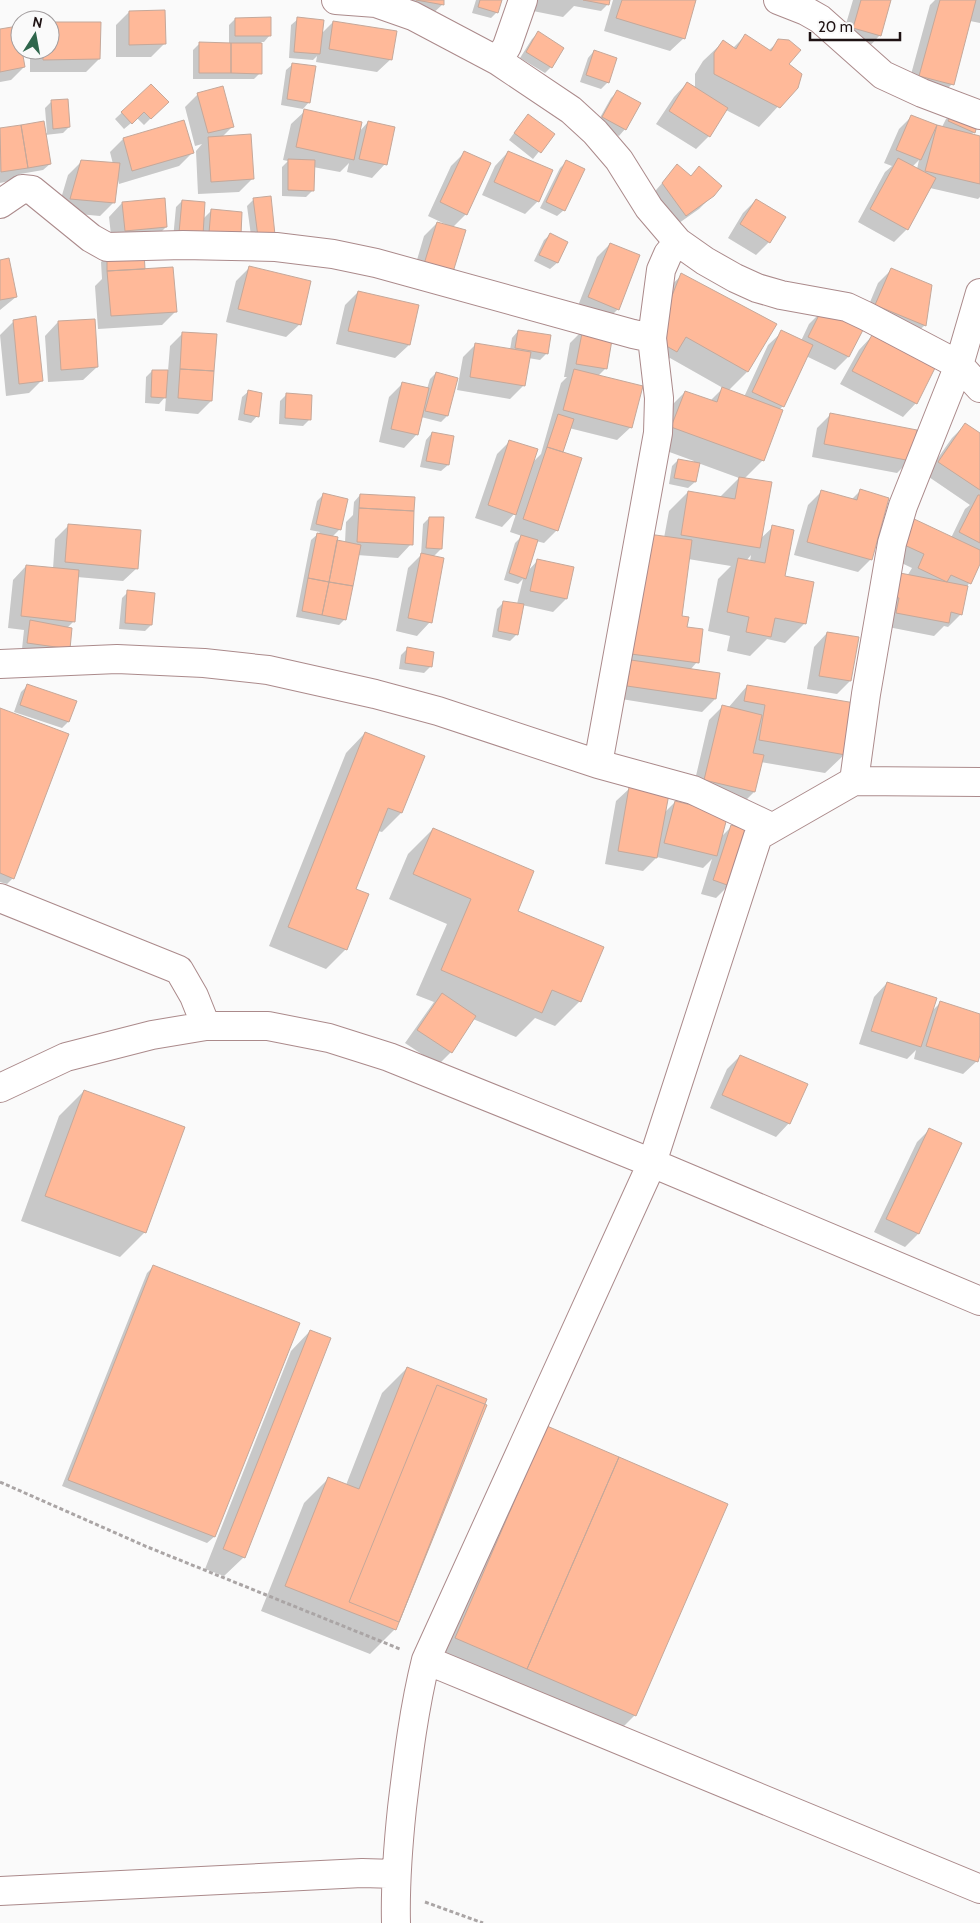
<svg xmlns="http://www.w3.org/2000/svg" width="980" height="1923" viewBox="0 0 980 1923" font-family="Cabin,sans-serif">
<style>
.shadow{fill:#0003;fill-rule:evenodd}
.building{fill:#ffb999;stroke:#c5a89a}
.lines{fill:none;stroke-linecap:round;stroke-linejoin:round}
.minor-casing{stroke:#ab8a8b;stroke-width:30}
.path{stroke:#aaa5a5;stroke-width:3;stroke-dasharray:4 2.5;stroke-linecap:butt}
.minor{stroke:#fff;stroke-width:28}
</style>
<rect width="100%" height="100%" fill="#fafafa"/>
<path class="shadow" d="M405,0H443V4L429,17Z
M476,0H500L497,12L491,18L472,13Z
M531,0H608L607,5L601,11L574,6L563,17L528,10Z
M613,0H695L684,38L670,51L604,31Z
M853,0H890L880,35L867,49L841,41Z
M935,0H980V23L970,21L952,84L939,97L907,89L930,5Z
M129,12L164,44L151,57H116V25Z
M235,19L270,35L264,42H261L260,73L254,79H193V50L200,43L229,44V25Z
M298,19L321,34L333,22L391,59L377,72L316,62L317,56L313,60L289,58L291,25Z
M50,24L99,59L86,72H30V50H50Z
M17,27L24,67L11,80L0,82V30Z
M538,33L551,67L545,73L520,58L532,39Z
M745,36L768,51L779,41L796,87L759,127L726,110L709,136L696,149L656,124L674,97L687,83L695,89V74L703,61L723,42L733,48Z
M594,51L608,82L601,89L580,82L588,58Z
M293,64L309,102L303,109L281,105L286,70Z
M151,85L167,102L144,125L137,118L124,129L115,119Z
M617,92L625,129L619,136L597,123L611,98Z
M198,94L232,127L222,137L252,179L239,192L198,194L196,151L202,144L195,146L185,107Z
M51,102L69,127L63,133L45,135L50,164L43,170L20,174L14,180L0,183V129L43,122L45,134L47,133L45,108Z
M305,111L359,132L368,122L385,164L372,178L347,172L349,163L340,172L313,167V190L306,197L282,196V167L288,161L283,160L291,124Z
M953,113L974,132L971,135L980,137V197L978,199L930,188L907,229L894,242L858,222L885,172L892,166L884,163L899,129L912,116L942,127L946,119ZM919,160L917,169L912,167Z
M183,122L192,153L179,166L119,184L117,176L114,202L100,216L57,212L68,175L82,161L113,164L110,152L123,139Z
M522,122L553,134L533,159L509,140Z
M508,152L538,201L525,214L482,195L495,166Z
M464,153L466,214L452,228L464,231L412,277L424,236L437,223L445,225V224L428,216L451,166Z
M566,162L564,210L557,216L540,208L560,168Z
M677,166L690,177L699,168L713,195L699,209L672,228L650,197Z
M254,199L274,235L252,243L247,206Z
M756,200L769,242L756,255L728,238L743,213Z
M182,201L203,219L211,211L239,235L173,239L176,207Z
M122,203L166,227L153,240L112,244L109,217Z
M551,234L567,242L557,263L550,269L534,261L544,240Z
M610,244L618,309L605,322L576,311L597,257Z
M107,256L144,270L175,312L162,325L98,329L95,286L102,279L101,262Z
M0,261L16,297L0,310Z
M249,268L300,324L286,337L226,322L236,281Z
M891,270L925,325L911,338L863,319L878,283Z
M682,275L747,372L728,391L744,397L768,345L782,332L801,341L809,324L822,311L861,330L848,357L835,370L806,356L783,406L779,410L763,460L744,479L760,539L773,527L784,577L805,623L785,643L767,639L750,656L727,651L730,636L708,631L718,579L731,566L688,559L680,617L697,662L690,670L715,699L702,712L615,698L664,538L669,511L688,492L720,497L739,478L698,463L695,482L688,488L669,484L672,466L678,460L693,463L694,461L653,446L666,411L685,392L710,401L723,388L670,358L657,371L662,294ZM751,555L750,561H746Z
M358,292L409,345L395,358L336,344L345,305Z
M14,321L42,380L29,393L6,396L0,335Z
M58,322L97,367L83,380L48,382L45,336Z
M583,330L606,368L598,376L631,427L617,440L569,428L560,452L557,530L544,543L536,541L527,572L538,560L573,568L566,599L553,612L522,605L517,634L510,641L492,637L497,609L504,602L517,604L523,579L518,584L504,580L515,543L522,536L510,532L517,511L502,527L475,518L497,454L510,441L531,464L541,454L561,383L567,377H564L570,343Z
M518,331L547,353L540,360L528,358L523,386L510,399L457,390L463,357L476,344L510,350L512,338Z
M183,333L211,401L198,414L165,411L166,396L159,404L145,403L146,377L152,371H168L170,346Z
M872,336L934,369L916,403L903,417L840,384L859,350Z
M436,373L447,416L441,422L421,417L417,434L404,448L379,442L389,397L403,383L427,389L430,379Z
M249,391L257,416L251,423L238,420L242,397Z
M287,394L309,420L303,426L279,424L280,401Z
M830,415L910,460L897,473L812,457L817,428Z
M965,425L980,435V562L967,587L961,614L948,627L944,626L934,636L883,626L886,611L912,568L887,556L899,532L951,538L965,509L970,505L926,475L952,438Z
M432,433L453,437L448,465L441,471L420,467L426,440Z
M860,491L871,559L858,572L794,555L808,505L821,492L851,500Z
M324,494L340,529L332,537L335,541L345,543L346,522L353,515L354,502L360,495L411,544L398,558L357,555L345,619L339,625L296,617L311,540L320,532L310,530L317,501Z
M429,518L441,549L433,557L430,622L417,636L396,631L408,568L421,555L423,524Z
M68,526L137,568L123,581L77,577L74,621L67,628L62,654L22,649L24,630L8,628L13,580L26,566L53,569L55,539Z
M128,592L151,625L145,631L119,629L122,598Z
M827,633L850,681L837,694L807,689L814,647Z
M408,648L431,666L424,673L399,669L401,655Z
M27,686L68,722L62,728L14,712L21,692Z
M747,686L845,754L825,773L761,762L754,792L741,805L692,793L709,720L722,707L728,708Z
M0,709L13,878L7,884L0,882Z
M365,733L424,756L401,813L382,832L378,831L354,889L346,949L326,969L269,946L346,753Z
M630,788L664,813L675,802L720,838L732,826L729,885L716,898L701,894L712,859L703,868L657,857L643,871L605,864L616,801Z
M433,829L516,911L580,1001L555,1026L535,1018L516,1037L473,1019L451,1052L438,1065L405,1043L434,1002L416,995L447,924L389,899L408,854Z
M887,983L931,1012L940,1003L980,1016V1051L977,1061L963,1074L914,1059L916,1050L907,1059L859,1044L874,997Z
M740,1056L789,1123L776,1137L710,1108L727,1069Z
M84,1091L145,1232L120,1257L21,1221L59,1116Z
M930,1129L918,1234L905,1247L874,1232L917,1142Z
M153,1267L298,1323L214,1537L207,1543L62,1486L147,1273Z
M310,1331L244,1557L224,1576L205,1569L291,1351Z
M407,1368L484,1405L395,1629L370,1654L261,1611L304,1503L329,1478L346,1485L382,1393Z
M548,1427L635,1715L610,1740L431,1663Z"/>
<path class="building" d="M416,0H444V5Z
M480,0H502L498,13L478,7Z
M583,0H610L609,5Z
M622,0H696L685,39L616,18Z
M861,0H891L881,36L853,28Z
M940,0H976L954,85L919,76Z
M165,10L166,44L129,45V11Z
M271,17V36H235V18Z
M297,17L324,20L320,54L294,52Z
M333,21L397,31L392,60L329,49Z
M50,22H101L100,59L43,60V50H50Z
M18,26L20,50H22L25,67L0,72V29Z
M538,31L564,48L552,68L526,52Z
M745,34L771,51L778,39L789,40L801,50L789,64L802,74L798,88L780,108L714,74V53L723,40L736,49Z
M199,42L231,43V73H199Z
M231,43H262V74L231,73Z
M594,50L617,58L609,83L586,75Z
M292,63L316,66L310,103L287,99Z
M687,82L728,108L710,137L669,111Z
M151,84L169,102L151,119L144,112L132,124L121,112Z
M223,86L234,127L208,133L197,93Z
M617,90L641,103L626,130L602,117Z
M68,99L70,127L53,129L51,100Z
M304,109L362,122L354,160L296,147Z
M953,112L978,122L975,133L948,121Z
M528,114L555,134L541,153L514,133Z
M911,115L937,125L921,160L896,150Z
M184,120L194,153L132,171L123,138Z
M44,121L51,164L28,168L21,125Z
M368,121L395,127L387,165L359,159Z
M21,125L28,168L1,172L0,128Z
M937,125L980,136V184L925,171Z
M251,134L254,179L211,182L208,137Z
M464,151L491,163L467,215L440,202Z
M508,151L553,170L539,202L494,182Z
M898,158L936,178L908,230L870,209Z
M288,159L315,160L314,191L288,190Z
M81,160L120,163L115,203L70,199Z
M566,160L585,169L565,211L546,202Z
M677,164L691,176L699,166L722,186L714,196L686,216L662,183Z
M271,196L275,235L258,237L253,198Z
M165,198L167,227L125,231L122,202Z
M756,199L786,217L770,243L740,224Z
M182,200L205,202L203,235L179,233Z
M211,209L242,212L241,235L209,233Z
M437,222L466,230L453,272L424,264Z
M550,233L568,242L558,263L539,255Z
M610,243L640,255L619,310L588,297Z
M144,252L145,269L107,271V255Z
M9,258L17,297L0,300V260Z
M249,266L311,281L301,325L238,309Z
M173,267L177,312L111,316L107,271Z
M891,268L932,285L926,326L875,305Z
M681,273L777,324L748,372L686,337L677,352L661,343L664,316Z
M358,291L419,305L410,345L348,331Z
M822,309L863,330L849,357L808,337Z
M36,316L43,381L19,384L13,320Z
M95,319L98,367L61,370L58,321Z
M583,328L613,334L607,369L576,364Z
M518,330L551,335L548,354L515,348Z
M781,330L813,345L784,407L752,392Z
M182,332L217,334L214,371L180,369Z
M872,335L935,368L917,404L852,371Z
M475,343L531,352L525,386L470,377Z
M180,369L214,371L212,401L178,398Z
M574,369L643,386L632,428L563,410Z
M152,370H168L166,398L151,397Z
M436,372L458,378L448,416L425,411Z
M402,382L429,388L418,435L391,429Z
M722,387L783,410L764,461L671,427L685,391L717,402Z
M248,390L262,393L259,417L244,414Z
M286,393L312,395L311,420L285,418Z
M830,413L917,430L911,461L824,444Z
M558,414L574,419L563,452L547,447Z
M965,423L980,433V490L938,462Z
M432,432L454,436L449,465L426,461Z
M509,440L538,449L516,515L488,505Z
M547,447L582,458L558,531L523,519Z
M678,459L700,463L696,482L674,478Z
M739,477L772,482L760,548L681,535L688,491L735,499Z
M860,489L889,498L872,560L807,542L821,490L857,500Z
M323,493L348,499L341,530L316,524Z
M360,494L415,497L414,511L359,508Z
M978,495H980V543L959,532Z
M359,508L414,511L413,545L357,542Z
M429,517H444L442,549L426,548Z
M912,518L980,550V564L971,584L951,575L947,582L918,568L924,554L900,543Z
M68,524L141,530L138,569L65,562Z
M772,525L794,530L785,576L814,582L806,624L775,618L771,637L746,632L749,617L727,612L738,558L765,563Z
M317,533L338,537L329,582L308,578Z
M648,534L692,540L682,616L689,617L687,627L703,629L699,663L631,654Z
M521,535L538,540L526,579L509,573Z
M337,540L361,545L353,586L329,582Z
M421,553L444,558L432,623L408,618Z
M537,559L574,567L567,599L530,591Z
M26,565L79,570L75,622L21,616Z
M900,573L968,586L962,615L951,612L949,623L896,613L899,598L888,596Z
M308,578L329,582L322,615L302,611Z
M329,582L353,586L346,620L322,615Z
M127,590L155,593L152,625L125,623Z
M503,601L524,604L518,635L498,631Z
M30,620L72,628L70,649L27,643Z
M827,632L859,637L851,681L819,676Z
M407,647L434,652L432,667L405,663Z
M631,660L720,673L716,699L627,686Z
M27,684L77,701L69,722L20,705Z
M747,685L855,703L846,755L759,740L765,705L744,701Z
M722,705L762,715L753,753L764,755L755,792L704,780Z
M0,708L69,734L14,879L0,873Z
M365,732L425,756L402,813L388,808L356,889L369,894L347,950L288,927Z
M629,787L669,794L657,858L618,851Z
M675,801L728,814L717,856L664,843Z
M731,825L748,830L730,886L713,880Z
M433,828L534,871L518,911L604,947L581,1002L552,990L542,1013L441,970L471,899L413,874Z
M887,982L937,998L921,1047L871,1031Z
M442,993L476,1016L452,1053L417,1030Z
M940,1001L980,1014V1055L978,1062L926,1046Z
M740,1055L808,1084L790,1124L722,1095Z
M84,1090L185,1127L146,1233L45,1196Z
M929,1128L962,1143L919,1234L886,1219Z
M153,1265L300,1323L215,1537L68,1480Z
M310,1330L331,1338L245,1558L223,1549Z
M407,1367L487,1399L396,1630L285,1586L328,1477L359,1489Z
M437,1385L487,1405L399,1622L349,1602Z
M547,1426L619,1457L527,1669L455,1638Z
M619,1457L728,1504L636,1716L527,1669Z"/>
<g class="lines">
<g class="minor-casing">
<path id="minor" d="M336,0L376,3L413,16L498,61L571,110L595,132L619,160L649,208L678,242L705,261L735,278L757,288L781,295L847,307L866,316L959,365L980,388
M778,0L806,11L820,19L883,75L922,93L980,115
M498,61L507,46L523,0
M0,204L22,189L32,190L91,238L107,247L183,245L276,247L333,254L376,263L633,334L652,338
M980,293L959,365L903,506L892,543L866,694L854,781L758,836L652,1163L426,1660L980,1889
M0,664L117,659L204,663L268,670L375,694L438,711L598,764L693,790L765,824L770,829
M598,764L658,433L659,398L652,338L661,270L668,254L678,242
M854,781L980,782
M0,898L179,970L194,996L206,1026
M0,1088L66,1057L152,1035L206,1026H268L329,1038L389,1057L652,1163L980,1301
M0,1891L362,1873L396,1874
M396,1923C395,1884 398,1846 402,1808C408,1758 414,1708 426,1660"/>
</g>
<path class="path" d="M0,1482L145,1546L400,1649
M425,1902L483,1923"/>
<use href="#minor" class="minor"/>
</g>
<g transform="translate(35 35) rotate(11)"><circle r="24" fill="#fafafa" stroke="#a29d9e"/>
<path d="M0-4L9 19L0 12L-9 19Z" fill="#2f664c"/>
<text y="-8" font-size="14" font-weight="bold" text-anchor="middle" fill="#1e1213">N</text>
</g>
<path d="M810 32v8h90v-8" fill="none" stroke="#1e1213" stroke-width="2.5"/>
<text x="818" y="32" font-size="15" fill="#1e1213" stroke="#fafafa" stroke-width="4" paint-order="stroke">20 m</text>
</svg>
